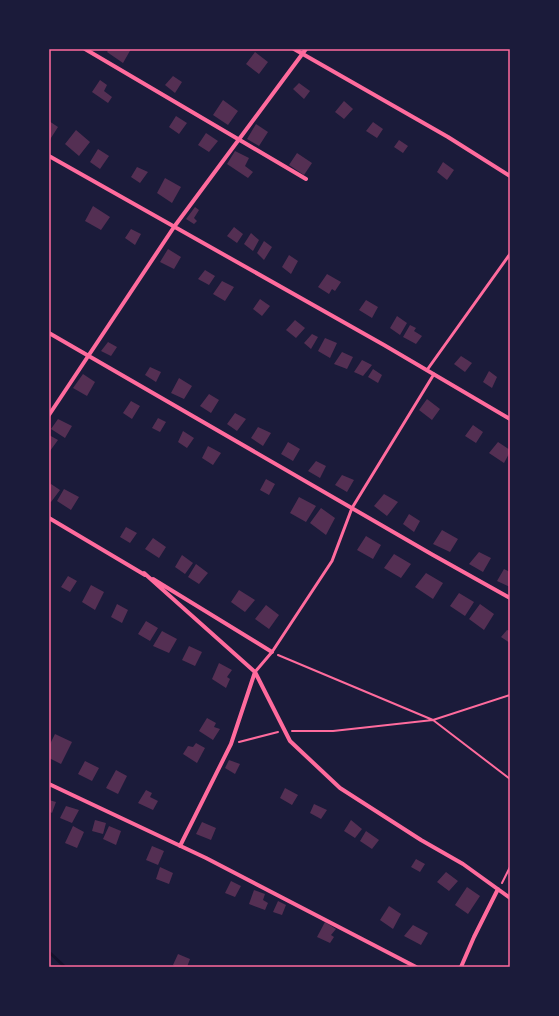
<svg xmlns="http://www.w3.org/2000/svg" width="559" height="1016" viewBox="0 0 559 1016" font-family="'Noto Serif',serif">
<style>
.lines{fill:none;stroke-linecap:round;stroke-linejoin:round}
.stream{stroke:#12122b;stroke-width:3}
.building{fill:#542f53}
.path{stroke:#ff6b9d;stroke-width:2}
.service{stroke:#ff6b9d;stroke-width:3}
.minor{stroke:#ff6b9d;stroke-width:4}
.neatline{fill:none;stroke:#ff6b9d;stroke-width:1.5}
</style>
<rect width="100%" height="100%" fill="#1b1b3a"/>
<g class="lines">
<path class="stream" d="M49,952L65,967"/>
</g>
<path class="building" d="M109,49H131L123,63L107,52Z
M255,52L268,62L259,74L246,64Z
M173,76L182,82L175,93L165,85Z
M100,80L107,85L104,91L112,97L108,103L92,92Z
M299,83L310,91L304,99L293,89Z
M223,100L238,111L228,125L213,115Z
M344,101L353,109L344,119L335,112Z
M176,116L187,123L179,134L169,127Z
M49,121L58,127L49,141Z
M373,122L383,129L377,138L366,131Z
M256,124L268,132L259,146L247,139Z
M76,130L90,142L79,156L65,144Z
M206,133L218,141L209,152L198,145Z
M399,140L408,146L403,153L394,147Z
M98,149L109,156L100,169L90,162Z
M235,151L249,158L245,166L253,172L248,178L227,164Z
M297,153L312,163L304,175L289,165Z
M443,162L454,170L447,180L437,172Z
M137,167L148,172L140,183L131,177Z
M165,178L181,187L172,203L157,193Z
M93,206L110,217L101,230L85,221Z
M195,207L199,210L194,218L197,221L194,224L186,219Z
M234,227L243,234L237,243L227,236Z
M131,229L141,234L135,245L125,238Z
M251,233L259,240L253,251L244,244Z
M264,241L272,247L264,260L257,253Z
M168,249L181,257L174,269L160,262Z
M289,255L298,261L291,274L282,267Z
M205,270L215,276L209,285L198,279Z
M327,274L341,282L335,291L332,289L329,294L318,287Z
M222,281L234,287L225,301L213,294Z
M260,299L270,306L262,316L253,309Z
M366,300L378,307L372,318L359,310Z
M397,316L407,323L400,335L390,328Z
M295,320L305,328L296,338L286,330Z
M410,325L416,328L414,331L422,336L416,344L403,337Z
M312,334L318,337L311,349L304,343Z
M325,338L337,343L330,358L318,351Z
M108,342L117,347L111,356L101,351Z
M342,352L353,357L347,369L334,364Z
M461,356L472,363L465,372L454,364Z
M362,360L372,365L363,376L354,372Z
M150,367L161,372L156,382L145,375Z
M373,369L382,375L378,383L368,377Z
M489,371L497,377L492,388L483,382Z
M83,374L95,382L87,396L73,388Z
M179,378L192,386L184,399L171,393Z
M209,394L219,400L211,413L200,406Z
M427,399L440,409L432,420L419,410Z
M131,401L140,406L132,419L123,413Z
M235,413L246,419L237,431L227,424Z
M158,418L166,422L160,432L152,428Z
M58,419L72,426L65,438L51,429Z
M473,425L483,432L476,443L465,436Z
M258,427L271,433L263,446L251,438Z
M183,431L194,438L187,448L178,442Z
M49,435L58,440L50,451L49,450Z
M288,442L300,449L293,461L281,454Z
M498,442L510,450V452L504,463L489,453Z
M208,446L221,453L213,465L202,458Z
M316,461L326,466L320,478L308,471Z
M342,475L354,480L347,492L335,485Z
M266,479L275,484L269,495L260,490Z
M51,484L60,490L51,502L49,501V486Z
M64,489L79,497L71,510L57,501Z
M384,494L398,502L387,516L374,506Z
M299,497L316,506L306,522L290,513Z
M321,508L335,518L326,535L310,523Z
M409,514L420,521L414,532L403,524Z
M126,527L137,533L130,543L120,537Z
M442,530L458,539L450,552L433,544Z
M366,536L381,545L373,559L357,550Z
M153,538L166,547L159,558L145,549Z
M479,552L491,558L483,572L469,564Z
M394,554L411,564L401,578L384,568Z
M182,555L193,563L185,574L175,567Z
M196,564L208,573L199,584L188,577Z
M504,569L510,572V587L497,581Z
M426,573L443,583L433,599L415,587Z
M68,576L77,581L70,592L61,587Z
M91,585L104,592L95,610L82,602Z
M239,590L255,600L245,612L231,602Z
M459,593L474,602L465,616L450,606Z
M117,604L128,610L122,623L111,617Z
M480,604L494,614L484,630L469,619Z
M266,605L279,615L269,629L255,619Z
M146,621L158,628L150,641L138,634Z
M507,630L510,631V643L501,637Z
M162,631L177,639L169,653L153,646Z
M189,646L202,652L195,666L182,660Z
M219,663L232,670L227,677L230,679L226,688L212,679Z
M207,718L216,723L214,727L220,729L213,740L199,731Z
M55,734L72,742L61,764L49,758V746Z
M196,743L205,748L197,763L183,754L188,746L193,747Z
M229,760L240,764L235,774L225,768Z
M85,761L99,768L92,781L78,774Z
M116,770L127,776L118,794L106,788Z
M285,788L298,795L292,805L280,798Z
M146,790L152,793L150,797L158,801L153,810L138,803Z
M49,800L56,802L52,813L49,811Z
M314,804L327,810L321,819L310,813Z
M66,806L79,810L72,823L60,818Z
M95,820L106,823L103,834L92,831Z
M351,820L362,829L355,838L344,831Z
M202,822L216,828L211,840L196,834Z
M73,826L84,832L77,848L65,843Z
M109,826L121,831L116,845L103,839Z
M366,831L379,840L372,849L360,841Z
M152,846L164,851L158,865L146,860Z
M416,859L425,864L420,872L411,867Z
M160,867L173,873L169,884L156,879Z
M446,872L458,881L449,891L437,882Z
M231,881L241,886L235,897L225,893Z
M467,887L480,896L468,914L455,905Z
M254,890L265,894L263,900L268,903L265,910L249,904Z
M278,901L286,905L282,915L273,912Z
M389,906L401,914L393,929L380,920Z
M325,922L336,929L331,935L334,937L330,943L317,937Z
M413,925L428,933L421,945L404,936Z
M178,954L190,959L187,967H177L173,965Z"/>
<g class="lines">
<path class="path" d="M278,655L433,720L510,779
M292,731H333L433,720L510,695
M239,742L278,732
M502,883L510,867"/>
<path class="service" d="M427,370L510,254
M255,672L272,652L332,561L352,508L434,374"/>
<path class="minor" d="M85,49L306,179
M294,49L448,137L510,176
M49,156L384,345L510,419
M49,333L433,555L510,598
M49,415L174,227L306,49
M49,518L145,575
M144,573L255,672L290,741L340,788L421,840L463,864L510,898
M153,579L272,652
M49,784L206,858L416,967
M180,846L231,744L255,672
M461,967L474,937L498,889"/>
</g>
<rect width="559" height="1016" fill="none" stroke="#1b1b3a" stroke-width="100"/>
<rect x="50" y="50" width="459" height="916" class="neatline"/>
</svg>
